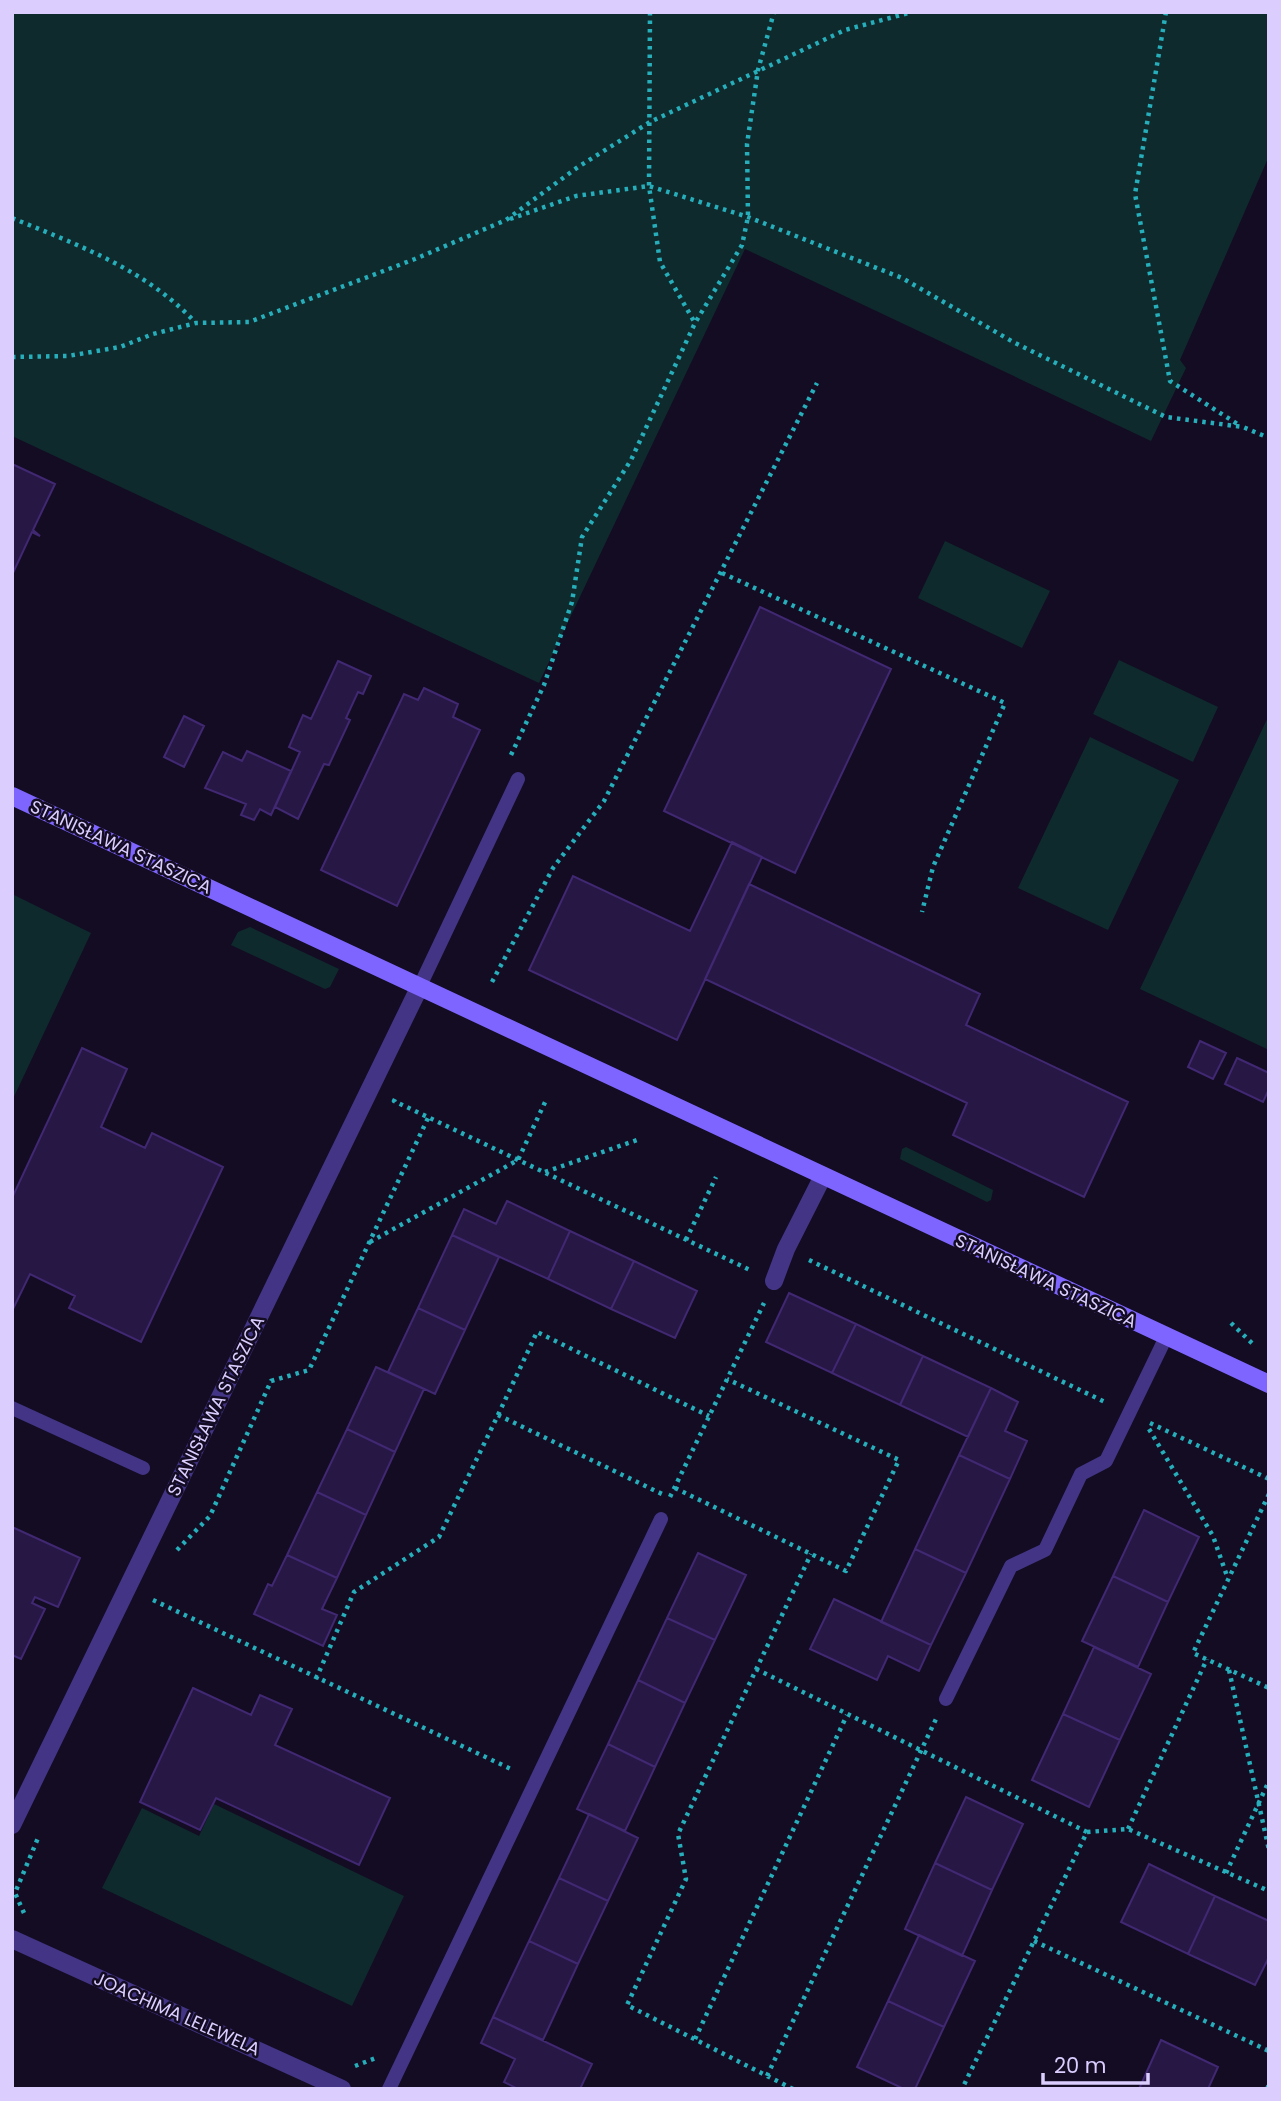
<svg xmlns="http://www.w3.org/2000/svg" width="1281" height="2101" viewBox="0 0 1281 2101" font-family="Poppins,sans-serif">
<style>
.green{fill:#0f2a2d}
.building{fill:#271745;stroke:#412872;stroke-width:2}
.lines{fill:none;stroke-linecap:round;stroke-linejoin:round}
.path{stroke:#26aebb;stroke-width:4.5;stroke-dasharray:3.5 5;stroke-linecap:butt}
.lane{stroke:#433485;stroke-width:14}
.street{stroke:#433485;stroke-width:18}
.secondary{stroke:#7f65ff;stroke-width:18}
.labels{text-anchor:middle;stroke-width:5;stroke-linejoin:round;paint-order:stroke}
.street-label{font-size:18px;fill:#dbceff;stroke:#130c23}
</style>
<rect width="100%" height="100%" fill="#130c23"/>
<path class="green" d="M12,12H1269V156L1180,360L1186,368L1151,441L745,249L539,683L12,436Z
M945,541L1050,591L1022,648L918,598Z
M1119,660L1218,707L1193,762L1093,714Z
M1269,715V1050L1140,989Z
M1090,737L1179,780L1108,930L1018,888Z
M12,894L91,933L12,1101Z
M250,927L339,969L330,987L325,989L231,945L238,932Z
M906,1147L993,1190L991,1200L987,1202L900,1159L902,1149Z
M214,1804L404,1896L352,2006L102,1888L142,1808L199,1836Z"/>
<path class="building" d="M12,464L55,484L33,530L40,536L32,532L12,575Z
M760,607L891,669L795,873L664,811Z
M338,661L371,676L363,694L358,692L346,718L350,720L329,765L324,764L298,819L275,807L300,752L289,747L303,715L311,719Z
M424,688L458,704L453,717L480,730L397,906L321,870L404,694L418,700Z
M184,716L204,726L184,767L164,757Z
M247,751L291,771L271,815L260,809L254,820L241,815L246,804L205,788L223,752L242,761Z
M732,842L762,857L677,1040L529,970L573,876L690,931Z
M749,884L980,994L966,1025L1128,1102L1084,1197L953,1135L967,1103L705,979Z
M1200,1041L1226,1053L1213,1079L1188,1067Z
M82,1048L127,1069L101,1127L145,1148L152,1133L223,1167L141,1342L69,1308L75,1296L30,1274L12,1311V1198Z
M1237,1058L1269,1073V1089L1263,1102L1225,1084Z
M507,1201L570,1231L548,1279L452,1235L464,1209L496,1224Z
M570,1231L634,1261L611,1309L548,1279Z
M452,1235L499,1257L465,1330L418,1308Z
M634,1261L697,1291L675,1338L611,1309Z
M789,1293L856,1324L832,1373L766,1342Z
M418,1308L465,1330L435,1394L388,1372Z
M856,1324L923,1356L900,1405L832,1373Z
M923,1356L991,1388L968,1437L900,1405Z
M376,1367L424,1389L395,1452L347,1429Z
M991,1388L1018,1402L1005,1431L1027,1441L1010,1479L959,1455Z
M347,1429L395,1452L366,1515L317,1492Z
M959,1455L1010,1479L966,1573L915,1549Z
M317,1492L366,1515L337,1578L287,1555Z
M1144,1510L1199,1537L1168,1602L1113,1576Z
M12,1527L80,1558L58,1607L35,1597L32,1603L45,1609L21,1659L12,1655Z
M915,1549L966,1573L931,1645L881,1622Z
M698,1553L746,1575L715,1640L667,1618Z
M287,1555L337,1578L322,1609L337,1615L323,1646L254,1614L268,1584L272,1586Z
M1113,1576L1168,1602L1138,1667L1082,1641Z
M834,1599L931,1645L919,1671L888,1656L877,1680L810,1649Z
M667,1618L715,1640L685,1703L638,1680Z
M1094,1647L1151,1674L1120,1740L1063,1714Z
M638,1680L685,1703L655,1767L608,1744Z
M193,1688L251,1715L260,1695L292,1709L275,1745L390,1798L359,1865L216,1798L200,1830L140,1802Z
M1063,1714L1120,1740L1089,1807L1032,1780Z
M608,1744L655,1767L625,1831L577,1809Z
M966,1797L1023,1824L992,1890L935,1863Z
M589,1814L638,1838L608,1901L559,1878Z
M935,1863L992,1890L962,1956L905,1929Z
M1149,1864L1215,1896L1188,1954L1121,1922Z
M559,1878L608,1901L578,1964L529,1941Z
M1215,1896L1269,1921V1957L1255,1985L1188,1954Z
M919,1935L975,1961L944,2027L888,2001Z
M529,1941L578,1964L543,2040L493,2017Z
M888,2001L944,2027L915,2089H904L857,2067Z
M493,2017L592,2064L580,2089H518L504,2082L515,2059L481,2043Z
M1161,2040L1218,2067L1208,2089H1139Z"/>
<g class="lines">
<path class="path" d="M650,12L649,186L660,262L695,323
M1166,12L1135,194L1170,381L1239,425
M12,218C78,245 145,269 195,322
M510,219L576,196L649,186L748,217L902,278L1015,343L1166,417L1243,427L1269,438
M12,357L68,356L120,347L153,334L196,323L249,322L415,259L506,220L578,167L650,122L845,30L912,12
M722,573L1005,703L933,867L922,912
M511,755L544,685L572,602L582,537L631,460L695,323L742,245L748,217L747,144L758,70L774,12
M492,982L553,868L604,801L817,383
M395,1099L394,1101L750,1270
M545,1172L637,1140
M686,1240L716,1177
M370,1242L518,1160L547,1098
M809,1260L1107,1403
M1231,1323L1255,1346
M498,1415L537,1332L709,1416
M1150,1423L1269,1479
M1149,1429L1213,1536L1228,1579
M675,1488L846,1571L899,1460L727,1379
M1269,1494L1193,1653L1269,1688
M670,1497L764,1303
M177,1550L210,1516L271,1381L309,1370L428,1118
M153,1600L513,1770
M756,1669L1087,1832L962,2089
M1229,1670L1269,1850
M316,1679L354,1592L439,1537L498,1415L662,1494
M1128,1829L1207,1659
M1087,1832L1128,1829L1269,1891
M1226,1873L1269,1781
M24,1913L15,1893L38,1838
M1034,1941L1269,2051
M695,2039L847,1715
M355,2066L376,2058
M767,2076L936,1719
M793,2089L627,2005L686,1879L678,1834L811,1554
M1267,2089L1269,2085"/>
<path class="lane" d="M419,988L518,779
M12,1408L143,1468
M946,1699L1011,1566L1045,1550L1081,1474L1106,1461L1166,1337
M389,2089L661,1519"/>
<path class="street" d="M774,1281L786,1249L823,1176
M12,1825L419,988
M12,1939L342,2089"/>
<path class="secondary" d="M12,796L1269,1384"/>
</g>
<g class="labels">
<g class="street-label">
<text transform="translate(121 847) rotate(25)" y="6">STANISŁAWA STASZICA</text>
<text transform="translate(1046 1281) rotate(25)" y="6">STANISŁAWA STASZICA</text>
<text transform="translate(216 1406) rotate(-64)" y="6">STANISŁAWA STASZICA</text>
<text transform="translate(177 2014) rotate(24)" y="6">JOACHIMA LELEWELA</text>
</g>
</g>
<rect width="1281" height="2101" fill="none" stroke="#dbceff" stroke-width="28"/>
<path d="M1043 2073v10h105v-10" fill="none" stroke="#dbceff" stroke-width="3.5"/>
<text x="1054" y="2073" font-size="21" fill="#dbceff" stroke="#130c23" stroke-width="5" paint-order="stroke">20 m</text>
</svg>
